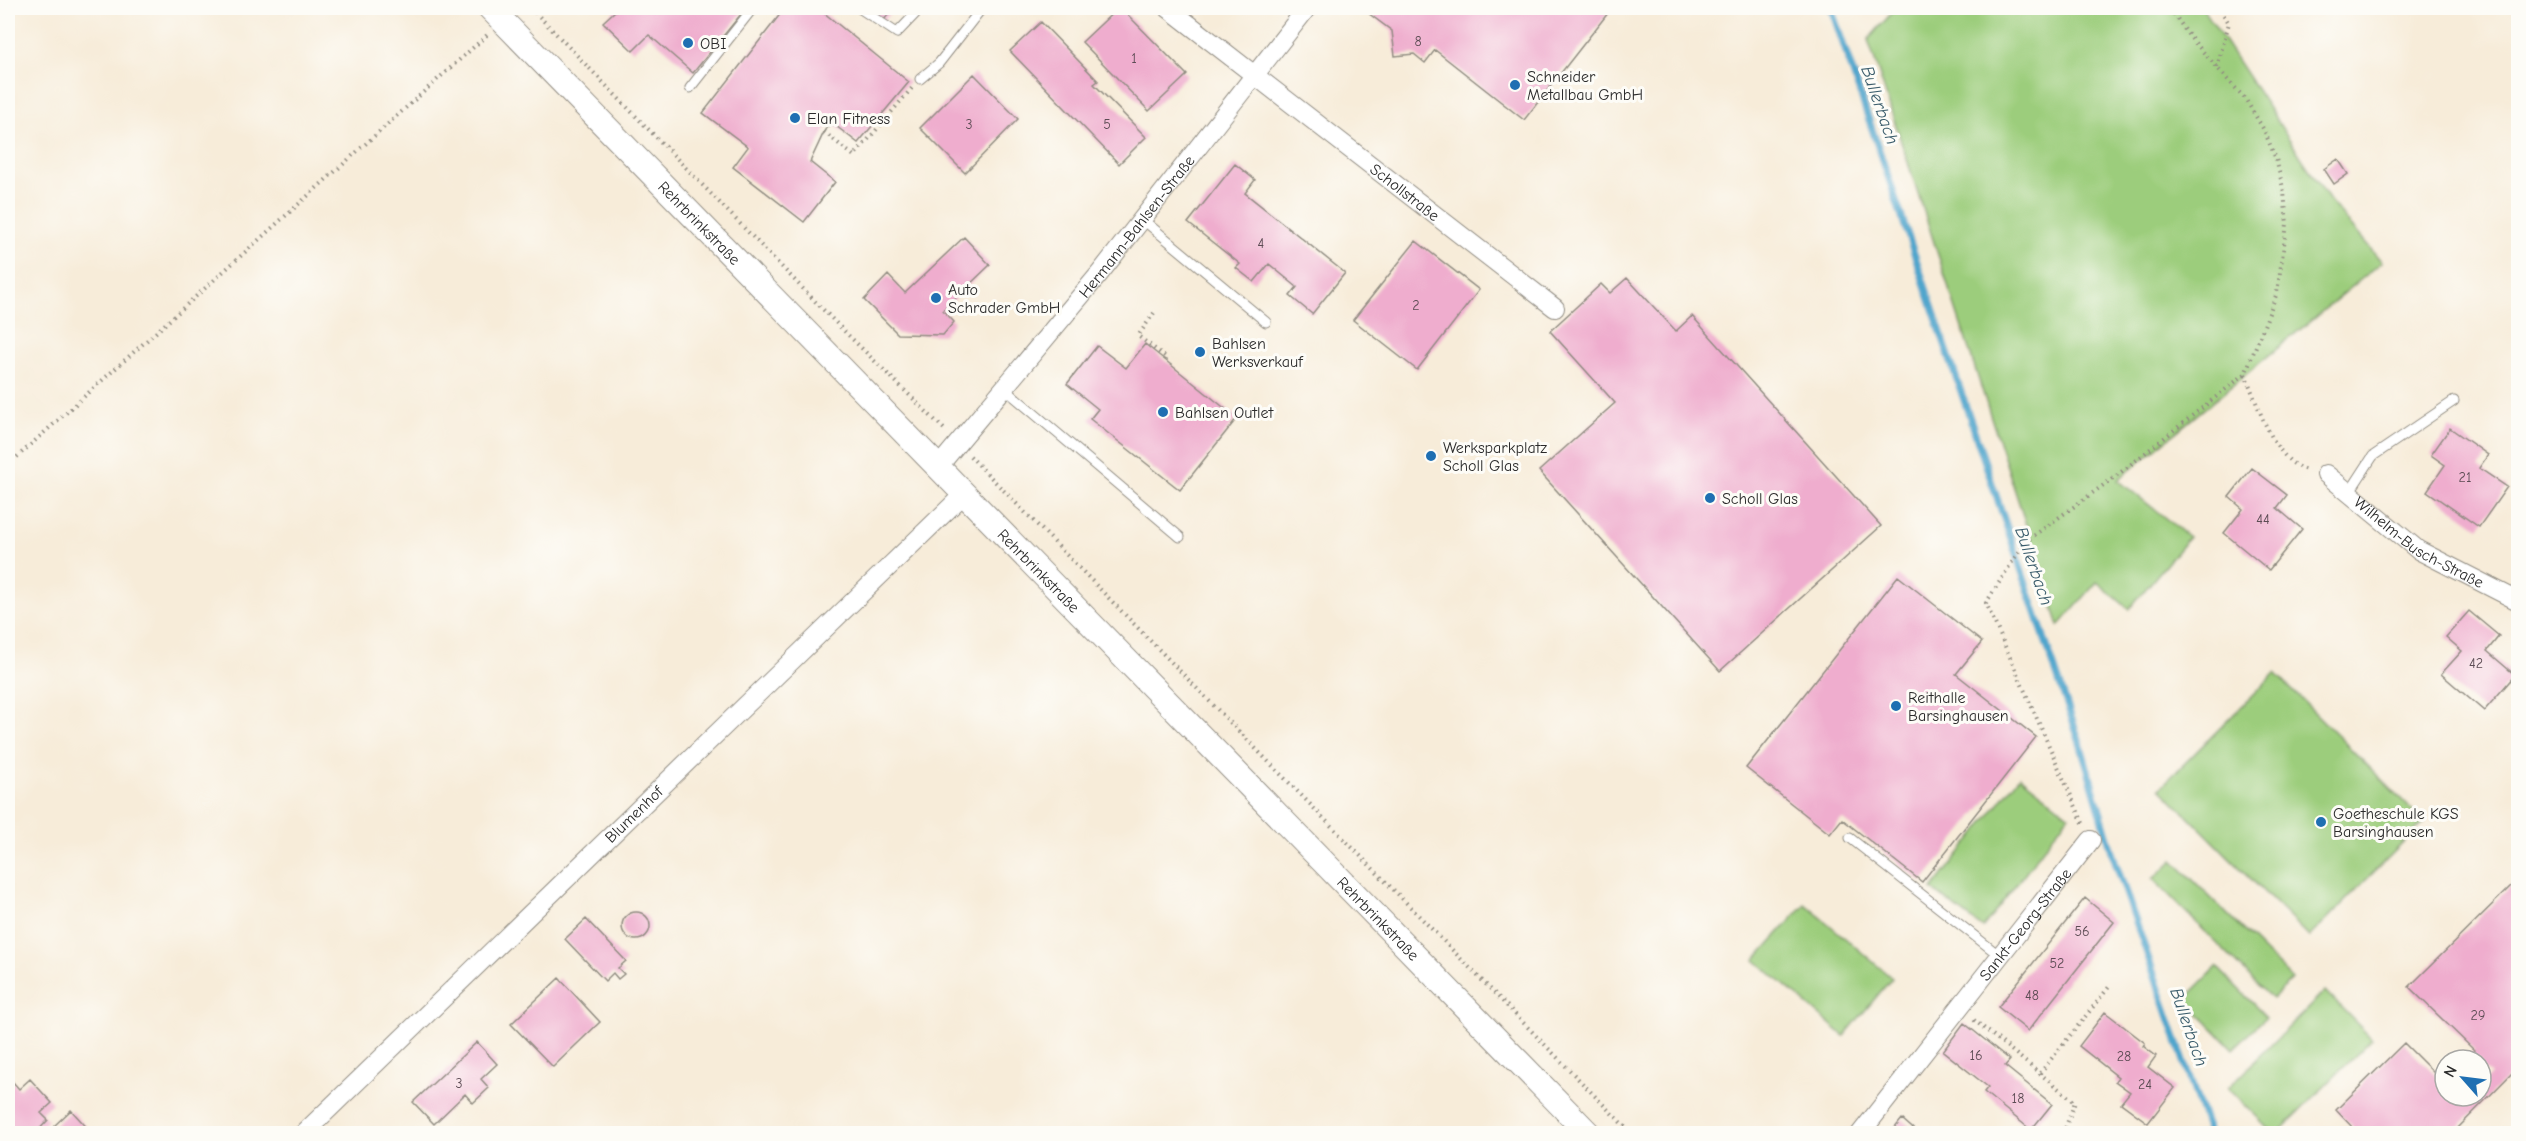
<svg xmlns="http://www.w3.org/2000/svg" width="2526" height="1141" viewBox="0 0 2526 1141" font-family="'Comic Neue',sans-serif">
<style>
.green{fill:#9ccd7c;stroke:#647c54;stroke-width:1.5}
.lines{fill:none;stroke-linecap:round;stroke-linejoin:round}
.stream{stroke:#50a5cc;stroke-width:7}
.building{fill:#efadce}
.lane-casing{stroke:#918c82;stroke-width:11}
.street-casing{stroke:#918c82;stroke-width:20}
.secondary-casing{stroke:#918c82;stroke-width:26}
.path{stroke:#918c82;stroke-width:4;stroke-dasharray:1.5 4.5;stroke-linecap:butt}
.lane{stroke:#fff;stroke-width:9}
.street{stroke:#fff;stroke-width:18}
.secondary{stroke:#fff;stroke-width:24}
.poi-dot{fill:#1f6fb2;stroke:#fdfcf7;stroke-width:2}
.labels{text-anchor:middle;stroke-width:6;stroke-linejoin:round;paint-order:stroke}
.number-label{font-size:14px;fill:#5c4c54}
.poi-label{font-size:16px;fill:#2b2b2b;stroke:#fdfcf7;text-anchor:start}
.street-label{font-size:16px;fill:#2b2b2b;stroke:#fdfcf7}
.water-label{font-size:18px;font-style:italic;fill:#3a5c6b;stroke:#fdfcf7}
</style>
<rect width="100%" height="100%" fill="#fdfcf7"/>
<filter id="ink" filterUnits="userSpaceOnUse"><feTurbulence type="fractalNoise" baseFrequency=".0167" numOctaves="2"/><feDisplacementMap in="SourceGraphic" scale="12" xChannelSelector="R" yChannelSelector="G"/><feConvolveMatrix kernelMatrix="1 2 1 2 8 2 1 2 1" color-interpolation-filters="sRGB"/></filter>
<filter id="wash" filterUnits="userSpaceOnUse"><feTurbulence type="fractalNoise" baseFrequency=".008" numOctaves="4" result="noise"/><feDisplacementMap in="SourceGraphic" scale="24" xChannelSelector="R" yChannelSelector="G"/><feGaussianBlur stdDeviation="1.35" result="paint"/><feColorMatrix in="noise" values="0 0 0 0 0 0 0 0 0 0 0 0 0 0 0 0 0 1.4 0 .05"/><feComposite in="paint" operator="in"/></filter>
<g filter="url(#wash)">
<rect width="100%" height="100%" fill="#f7ecd9"/>
<path class="green" d="M1896,8H2203L2330,201L2382,262L2118,480L2189,537L2129,609L2097,582L2059,626L1868,40Z
M2275,673L2424,822L2309,937L2160,788Z
M2020,776L2069,815L1983,928L1932,889Z
M2173,860L2292,979L2272,999L2153,879Z
M1805,904L1892,978L1844,1036L1755,960Z
M2217,967L2266,1017L2233,1049L2185,999Z
M2325,991L2372,1039L2278,1133H2273L2228,1088Z"/>
<g class="lines">
<path class="stream" d="M1831,8L2081,746L2113,855L2209,1134"/>
</g>
<g id="blocks">
<path class="building" d="M612,8H746L693,73L649,35L633,51L603,22L615,11Z
M785,8H818L909,82L858,143L832,123L825,130L810,162L835,182L804,222L733,167L748,147L703,113Z
M866,8H894L883,21Z
M1118,8H1121L1187,75L1149,111L1082,42Z
M1373,8H1612L1524,120L1435,50L1425,63L1414,54L1395,56L1392,31L1368,13Z
M1041,22L1098,81L1094,84L1146,137L1119,164L1010,51Z
M974,74L1018,119L965,173L920,128Z
M2338,159L2348,174L2334,184L2324,169Z
M1235,164L1255,180L1245,193L1345,273L1312,314L1290,296L1297,287L1269,264L1254,282L1236,268L1240,264L1188,223Z
M964,237L990,265L943,310L954,322L943,335L898,334L864,300L888,275L905,293Z
M1416,241L1479,290L1417,370L1353,320Z
M1627,278L1676,331L1692,316L1881,526L1720,671L1539,471L1615,403L1550,331L1601,284L1610,293Z
M1145,344L1237,418L1180,490L1090,419L1098,409L1067,384L1097,346L1126,368Z
M2450,428L2488,455L2479,468L2507,487L2479,527L2427,491L2445,465L2431,455Z
M2252,468L2287,495L2277,508L2302,529L2269,570L2224,533L2243,509L2229,497Z
M1898,576L1982,642L1956,674L2036,737L1922,882L1842,819L1830,834L1746,768Z
M2469,611L2499,636L2487,651L2515,675L2484,711L2441,674L2462,651L2446,637Z
M2515,882L2518,885V1067L2452,1134H2352L2355,1130L2336,1110L2404,1043L2437,1076L2445,1068V1096H2481V1084L2490,1075L2481,1066V1060H2475L2471,1055L2474,1050L2409,987Z
M2085,898L2114,922L2028,1031L1998,1007Z
M622 926a14 14 0 1 1 28 0a14 14 0 1 1-28 0Z
M586,919L626,961L618,968L624,974L618,979L613,973L605,981L565,939Z
M559,978L600,1022L553,1067L511,1024Z
M2105,1012L2145,1043L2143,1046L2156,1056L2148,1067L2175,1088L2148,1123L2121,1103L2130,1092L2115,1081L2118,1077L2079,1046Z
M1964,1023L2010,1060L2005,1066L2052,1104L2031,1130L1984,1092L1988,1087L1943,1051Z
M477,1042L497,1064L481,1079L489,1088L473,1103L465,1094L434,1124L413,1102Z
M30,1079L52,1103L41,1113L48,1120L35,1134H14L8,1126V1087L13,1082L19,1089Z
M71,1110L93,1134H61L54,1126Z
M1902,1119L1919,1134H1890Z"/>
</g>
</g>
<g filter="url(#ink)">
<use href="#blocks" fill-opacity="0" stroke="#918c82" stroke-width="1.5"/>
<g class="lines">
<g class="lane-casing">
<path id="lane" d="M859,8L897,33L921,8
M920,79L939,63L982,8
M690,88L753,8
M1142,219L1266,322
M1004,388L1180,537
M2349,493L2373,456L2454,401
M1850,838L2000,956"/>
</g>
<g class="street-casing">
<g id="street">
<path id="s1" d="M1168,8L1555,308"/>
<path id="s2" d="M938,467L1100,273L1307,8"/>
<path id="s3" d="M2326,474L2418,550L2518,601"/>
<path id="s4" d="M303,1134L964,494"/>
<path id="s5" d="M1860,1134L2091,840"/>
</g>
</g>
<g class="secondary-casing">
<g id="secondary">
<path id="s6" d="M490,8L1589,1134"/>
</g>
</g>
<path class="path" d="M531,8L841,328L946,431
M2217,67L2229,23L2219,8
M824,132L854,156L912,88
M1154,313L1138,336L1167,358L1166,360
M2245,374C2257,402 2274,463 2307,470
M970,456L1632,1134
M8,465L487,35
M2083,823L1986,603L2025,542L2116,476L2245,374L2277,293L2287,224L2284,192L2276,159L2264,130L2246,100L2189,36L2170,8
M1974,1020L2075,1102L2063,1134
M2040,1073L2109,987"/>
<use href="#lane" class="lane"/>
<use href="#street" class="street"/>
<use href="#secondary" class="secondary"/>
</g>
</g>
<g class="poi-dot">
<circle cx="688" cy="43" r="6"/>
<circle cx="1515" cy="85" r="6"/>
<circle cx="795" cy="118" r="6"/>
<circle cx="936" cy="298" r="6"/>
<circle cx="1200" cy="352" r="6"/>
<circle cx="1163" cy="412" r="6"/>
<circle cx="1431" cy="456" r="6"/>
<circle cx="1710" cy="498" r="6"/>
<circle cx="1896" cy="706" r="6"/>
<circle cx="2321" cy="822" r="6"/>
</g>
<g class="labels">
<g class="number-label">
<text x="1418" y="46">8</text>
<text x="1134" y="63">1</text>
<text x="969" y="129">3</text>
<text x="1107" y="129">5</text>
<text x="1261" y="248">4</text>
<text x="1416" y="310">2</text>
<text x="2465" y="482">21</text>
<text x="2263" y="524">44</text>
<text x="2476" y="668">42</text>
<text x="2082" y="936">56</text>
<text x="2057" y="968">52</text>
<text x="2032" y="1000">48</text>
<text x="2478" y="1020">29</text>
<text x="1976" y="1060">16</text>
<text x="2124" y="1061">28</text>
<text x="459" y="1088">3</text>
<text x="2145" y="1089">24</text>
<text x="2018" y="1103">18</text>
</g>
<g class="poi-label">
<text x="700" y="49">OBI</text>
<text x="1527" y="82">Schneider<tspan x="1527" dy="18">Metallbau GmbH</tspan></text>
<text x="807" y="124">Elan Fitness</text>
<text x="948" y="295">Auto<tspan x="948" dy="18">Schrader GmbH</tspan></text>
<text x="1212" y="349">Bahlsen<tspan x="1212" dy="18">Werksverkauf</tspan></text>
<text x="1175" y="418">Bahlsen Outlet</text>
<text x="1443" y="453">Werksparkplatz<tspan x="1443" dy="18">Scholl Glas</tspan></text>
<text x="1722" y="504">Scholl Glas</text>
<text x="1908" y="703">Reithalle<tspan x="1908" dy="18">Barsinghausen</tspan></text>
<text x="2333" y="819">Goetheschule KGS<tspan x="2333" dy="18">Barsinghausen</tspan></text>
</g>
<g class="street-label">
<text dy="6" stroke="none"><textPath href="#s1" startOffset="300">Schollstraße</textPath></text>
<text dy="6" stroke="none"><textPath href="#s6" startOffset="300">Rehrbrinkstraße</textPath></text>
<text dy="6" stroke="none"><textPath href="#s2" startOffset="312">Hermann-Bahlsen-Straße</textPath></text>
<text dy="6" stroke="none"><textPath href="#s3" startOffset="116">Wilhelm-Busch-Straße</textPath></text>
<text dy="6" stroke="none"><textPath href="#s6" startOffset="786">Rehrbrinkstraße</textPath></text>
<text dy="6" stroke="none"><textPath href="#s4" startOffset="460">Blumenhof</textPath></text>
<text dy="6" stroke="none"><textPath href="#s6" startOffset="1272">Rehrbrinkstraße</textPath></text>
<text dy="6" stroke="none"><textPath href="#s5" startOffset="267">Sankt-Georg-Straße</textPath></text>
</g>
<g class="water-label">
<text transform="translate(1880 105) rotate(71)" y="6">Bullerbach</text>
<text transform="translate(2034 566) rotate(71)" y="6">Bullerbach</text>
<text transform="translate(2189 1027) rotate(71)" y="6">Bullerbach</text>
</g>
</g>
<rect width="2526" height="1141" fill="none" stroke="#fdfcf7" stroke-width="30"/>
<g transform="translate(2463 1078) rotate(298)"><circle r="28" fill="#fdfcf7" stroke="#a9a8a5" stroke-width="1.5"/>
<path d="M0-4.5L10 22L0 15L-10 22Z" fill="#1f6fb2"/>
<text y="-9" font-size="16" font-weight="bold" text-anchor="middle" fill="#2b2b2b">N</text>
</g>
</svg>
